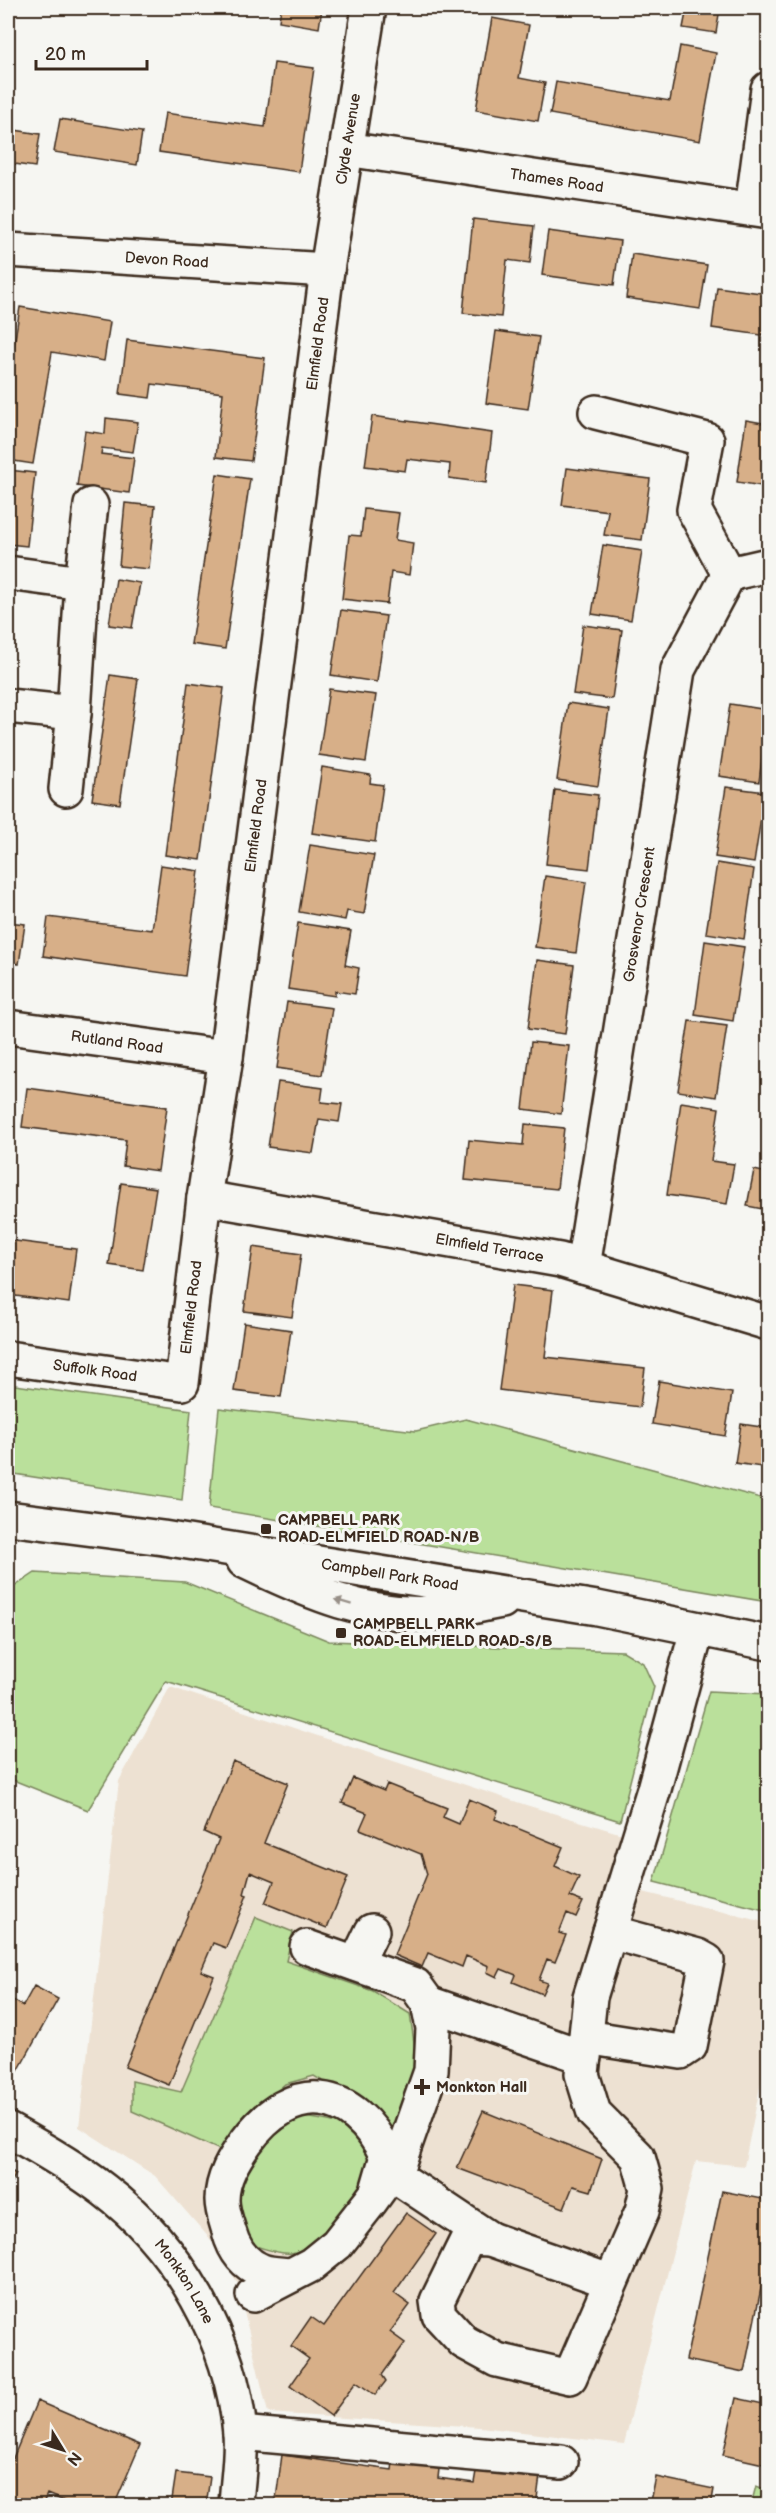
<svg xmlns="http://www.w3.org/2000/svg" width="776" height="2513" viewBox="0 0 776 2513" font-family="'Balsamiq Sans',sans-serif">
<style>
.built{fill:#ede1d2}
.green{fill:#bae09b;stroke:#7a855c;stroke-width:1.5}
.building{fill:#d7af88;stroke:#3b2a1e;stroke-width:1.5}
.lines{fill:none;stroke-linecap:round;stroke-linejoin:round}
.minor-casing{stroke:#3b2a1e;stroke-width:38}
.minor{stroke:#f6f6f2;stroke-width:33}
.oneway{fill:#989088}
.poi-dot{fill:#3b2a1e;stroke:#f6f6f2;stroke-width:2}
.labels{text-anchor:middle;stroke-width:6;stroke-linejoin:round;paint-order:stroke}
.street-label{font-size:15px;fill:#3b2a1e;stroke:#f6f6f2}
.poi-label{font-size:15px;font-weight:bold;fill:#3b2a1e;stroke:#f6f6f2;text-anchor:start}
</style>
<rect width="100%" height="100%" fill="#f6f6f2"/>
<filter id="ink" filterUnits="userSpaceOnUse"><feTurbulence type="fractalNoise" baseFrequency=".0167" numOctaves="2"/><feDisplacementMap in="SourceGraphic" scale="12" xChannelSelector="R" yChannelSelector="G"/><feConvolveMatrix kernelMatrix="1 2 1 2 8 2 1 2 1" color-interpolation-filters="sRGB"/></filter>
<g filter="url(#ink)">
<path class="built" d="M170,1687L526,1805L655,1844L643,1892L768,1923V2047L744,2166L696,2161L624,2444L480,2427L268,2413L237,2282L211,2240L155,2176L79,2127L119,1781Z"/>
<path class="green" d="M8,1384L191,1410L182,1500L8,1473Z
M219,1408L416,1431L466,1419L768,1500V1602L209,1508Z
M35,1573L185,1582L329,1641L623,1651L643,1663L654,1687L620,1821L166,1681L88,1810L8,1778V1591Z
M709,1691L768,1694V1911L654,1882Z
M256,1917L293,1932L286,1961L373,1991L410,2014L417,2064L394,2134L347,2095L314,2076L285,2084L239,2125L220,2150L132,2111V2081L181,2092Z
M302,2117C321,2119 354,2123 365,2141C384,2173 325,2249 291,2253C280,2255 262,2247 250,2245L238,2219L240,2185L261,2143Z
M756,2486L768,2490V2505H751Z"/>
<path class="building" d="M281,8H322L319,28L279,21Z
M687,8H720L716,33L683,28Z
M492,18L529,25L519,78L545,83L538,121L476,110Z
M680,46L716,53L700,141L550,114L556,82L670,101Z
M274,63L314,68L299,172L159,152L165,113L265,127Z
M60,119L142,132L137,165L54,152Z
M8,129L40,134L35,167L8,163Z
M473,219L534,226L530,263L507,260L501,317L463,313Z
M548,231L620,241L614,285L542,275Z
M632,254L707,265L700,309L626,298Z
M717,287L768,294V336L712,328Z
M20,307L110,322L104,361L52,352L33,464L8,460V384Z
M496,331L539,337L528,409L486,403Z
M127,340L265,358L251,461L216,457L223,393L152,384L150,398L120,394Z
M372,416L492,433L486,483L449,478L450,464L407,459L405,471L365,466Z
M106,418L138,422L133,452L102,448L101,454L134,458L129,493L77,486L85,431L105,434Z
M746,420L768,424V487L737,482Z
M567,468L650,479L642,540L604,535L608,511L562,505Z
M8,470L35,473L27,546L8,544Z
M217,474L250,479L225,649L191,644Z
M125,503L155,506L149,569L119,566Z
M364,509L399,513L395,540L413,543L409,575L391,572L387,604L342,599L349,535L361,536Z
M603,545L642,551L631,620L592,614Z
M116,579L140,583L132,628L109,625Z
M8,592L12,593L8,620Z
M341,610L386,616L377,682L331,675Z
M583,625L622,630L612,699L573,694Z
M110,675L138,679L120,804L92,800Z
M188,683L224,688L201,860L165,855Z
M329,689L376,695L366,762L319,755Z
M568,703L609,709L598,786L557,780Z
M730,704L768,710L759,782L719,776Z
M322,767L371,775L370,783L383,785L375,842L312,833Z
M726,787L765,792L754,863L715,857Z
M555,790L598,795L589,869L546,864Z
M310,845L374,855L364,914L347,911L345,920L299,912Z
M717,863L754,869L744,939L706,933Z
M161,865L199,871L185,976L43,956L48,917L152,930Z
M545,876L586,882L576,953L535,947Z
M8,922L25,924L19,964L8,962Z
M298,923L351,931L345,965L359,968L355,994L335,991V996L288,989Z
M705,941L744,947L733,1021L695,1015Z
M537,960L574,965L565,1034L528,1029Z
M287,1002L332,1008L322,1075L277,1068Z
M689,1021L727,1026L716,1097L678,1091Z
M531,1042L569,1046L561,1114L523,1109Z
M278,1082L323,1088L321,1102L342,1104L339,1122L319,1119L313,1153L268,1147Z
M27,1088L167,1107L158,1171L123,1166L126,1140L22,1127Z
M681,1102L719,1108L711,1161L734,1164L727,1204L667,1195Z
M525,1124L564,1128L557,1189L465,1180L469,1140L523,1145Z
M754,1170L768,1173V1210L747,1206Z
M121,1183L156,1188L143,1270L109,1265Z
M8,1240L76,1249L69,1303L8,1295Z
M253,1247L301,1254L292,1317L244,1311Z
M513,1285L553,1290L545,1357L645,1368L640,1407L499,1390Z
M244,1323L291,1330L281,1397L234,1391Z
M659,1381L732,1393L725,1436L652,1424Z
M741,1424L768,1428V1468L735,1463Z
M233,1761L288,1783L264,1843L348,1877L327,1928L265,1903L274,1882L250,1872L244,1894L247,1895L226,1948L213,1943L201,1971L214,1976L169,2085L125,2067L219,1839L204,1832Z
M353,1778L384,1791L387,1784L447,1808L443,1817L459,1824L469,1799L498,1811L495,1819L563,1847L555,1866L579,1877L570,1897L583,1902L576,1917L567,1913L559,1933L566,1935L555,1962L547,1959L539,1980L547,1983L542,1994L513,1982L516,1975L501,1969L497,1977L487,1972L489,1966L466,1956L462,1967L428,1953L422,1967L394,1955L427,1874L421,1854L360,1829L367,1813L342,1803Z
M34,1986L58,1999L18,2071L8,2065V1997L23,2006Z
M483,2111L602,2159L591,2191L573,2186L564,2208L457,2168Z
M8,2169L16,2174L8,2188Z
M722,2191L768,2200V2254L744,2372L686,2360Z
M406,2213L436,2234L394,2293L410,2305L390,2332L405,2343L382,2375L386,2381L375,2395L356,2382L331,2416L290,2386L309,2359L291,2346L311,2317L324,2326Z
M736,2398L768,2405V2465L723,2455Z
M37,2401L140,2445L114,2506H68L69,2503L47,2494L42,2506H8V2470Z
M282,2455L392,2470L393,2462L439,2469L438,2478L474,2483L478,2460L541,2468L536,2506H275Z
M176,2473L210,2477L206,2506H171Z
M656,2477L714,2489L711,2506H650Z"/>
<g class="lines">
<g class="minor-casing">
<g id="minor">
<path id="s1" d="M346,149L768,212"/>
<path d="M752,209L768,89"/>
<path id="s2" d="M8,250L327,270"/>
<path d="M8,573L82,583L74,713L8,706"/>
<path d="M729,574L768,565"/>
<path d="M82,583L91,505"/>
<path d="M66,789L74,713"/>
<path id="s3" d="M8,1027L226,1057"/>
<path id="s4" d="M204,1198L560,1260L768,1323"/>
<path id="s5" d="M583,1267L678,670L729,574L694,510L707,440L596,412"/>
<path id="s6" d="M8,1358L182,1383L204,1198L226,1057L327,270L369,8"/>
<path id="s7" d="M8,1518L163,1538L597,1608L768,1643"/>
<path d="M244,1561C306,1591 372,1621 443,1612C463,1610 483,1604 502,1601"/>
<path d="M356,1964L372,1931"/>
<path d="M428,2003L584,2057"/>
<path d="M586,2037L681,2052L690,2046L707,1961L698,1956L610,1932"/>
<path id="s8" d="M8,2130C41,2148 74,2167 104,2190C178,2246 232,2340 240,2433C242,2456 237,2482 236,2506"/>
<path d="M391,2173L490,2239"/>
<path d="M289,2275C281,2274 270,2274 262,2271C244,2264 234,2250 229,2231C226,2221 222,2210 222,2200C222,2178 234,2159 246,2142C292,2079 353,2086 387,2156L378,2187"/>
<path d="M609,2281L490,2239L468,2238L437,2301L439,2315L464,2342L497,2360L570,2377L642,2211L647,2189L638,2157L594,2113L582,2074L590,1997L654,1789L697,1630"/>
<path d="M253,2295L311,2265L337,2244L370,2202L399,2162L431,2071L433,2028L428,2003L415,1985L307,1947"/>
<path d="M240,2433L561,2462"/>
</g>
</g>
<use href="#minor" class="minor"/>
</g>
<defs><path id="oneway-solid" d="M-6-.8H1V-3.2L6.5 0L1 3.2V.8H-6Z" transform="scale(1.5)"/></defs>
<use class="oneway" href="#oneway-solid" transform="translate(343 1602) rotate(-163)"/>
</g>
<g class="poi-dot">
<rect x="260" y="1523" width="12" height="12" rx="3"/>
<rect x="335" y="1627" width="12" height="12" rx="3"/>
<path d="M419 2078h6v6h6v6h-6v6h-6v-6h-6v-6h6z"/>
</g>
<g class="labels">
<g class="street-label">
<text dy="5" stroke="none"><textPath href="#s6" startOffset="1431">Clyde Avenue</textPath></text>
<text dy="5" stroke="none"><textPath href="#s1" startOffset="213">Thames Road</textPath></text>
<text dy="5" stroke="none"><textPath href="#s2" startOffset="159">Devon Road</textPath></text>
<text dy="5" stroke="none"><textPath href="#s6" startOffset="1224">Elmfield Road</textPath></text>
<text dy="5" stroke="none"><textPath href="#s6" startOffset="738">Elmfield Road</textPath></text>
<text dy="5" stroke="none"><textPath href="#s5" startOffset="357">Grosvenor Crescent</textPath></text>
<text dy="5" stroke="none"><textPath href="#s3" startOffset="110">Rutland Road</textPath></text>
<text dy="5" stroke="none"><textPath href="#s4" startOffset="290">Elmfield Terrace</textPath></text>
<text dy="5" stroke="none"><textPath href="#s6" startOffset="252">Elmfield Road</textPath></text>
<text dy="5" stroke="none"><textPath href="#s6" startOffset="88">Suffolk Road</textPath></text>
<text dy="5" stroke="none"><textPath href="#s7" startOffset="386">Campbell Park Road</textPath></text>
<text dy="5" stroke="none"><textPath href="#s8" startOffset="236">Monkton Lane</textPath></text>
</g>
<g class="poi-label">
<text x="278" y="1525">CAMPBELL PARK<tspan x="278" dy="17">ROAD-ELMFIELD ROAD-N/B</tspan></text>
<text x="353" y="1629">CAMPBELL PARK<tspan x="353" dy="17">ROAD-ELMFIELD ROAD-S/B</tspan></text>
<text x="436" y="2092">Monkton Hall</text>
</g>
</g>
<rect width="776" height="2513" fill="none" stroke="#f6f6f2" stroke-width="30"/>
<rect x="15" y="15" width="746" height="2483" fill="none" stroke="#3b2a1e" stroke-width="2" filter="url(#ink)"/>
<g transform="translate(63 2450) rotate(128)" stroke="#f6f6f2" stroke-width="4.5" paint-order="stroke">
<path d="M0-4.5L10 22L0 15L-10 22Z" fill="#3b2a1e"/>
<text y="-9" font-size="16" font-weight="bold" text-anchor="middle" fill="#3b2a1e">N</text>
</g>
<path d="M36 60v9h111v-9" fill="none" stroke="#3b2a1e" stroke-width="3"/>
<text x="45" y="60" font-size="18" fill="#3b2a1e" stroke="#f6f6f2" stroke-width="4.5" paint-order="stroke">20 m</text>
</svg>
